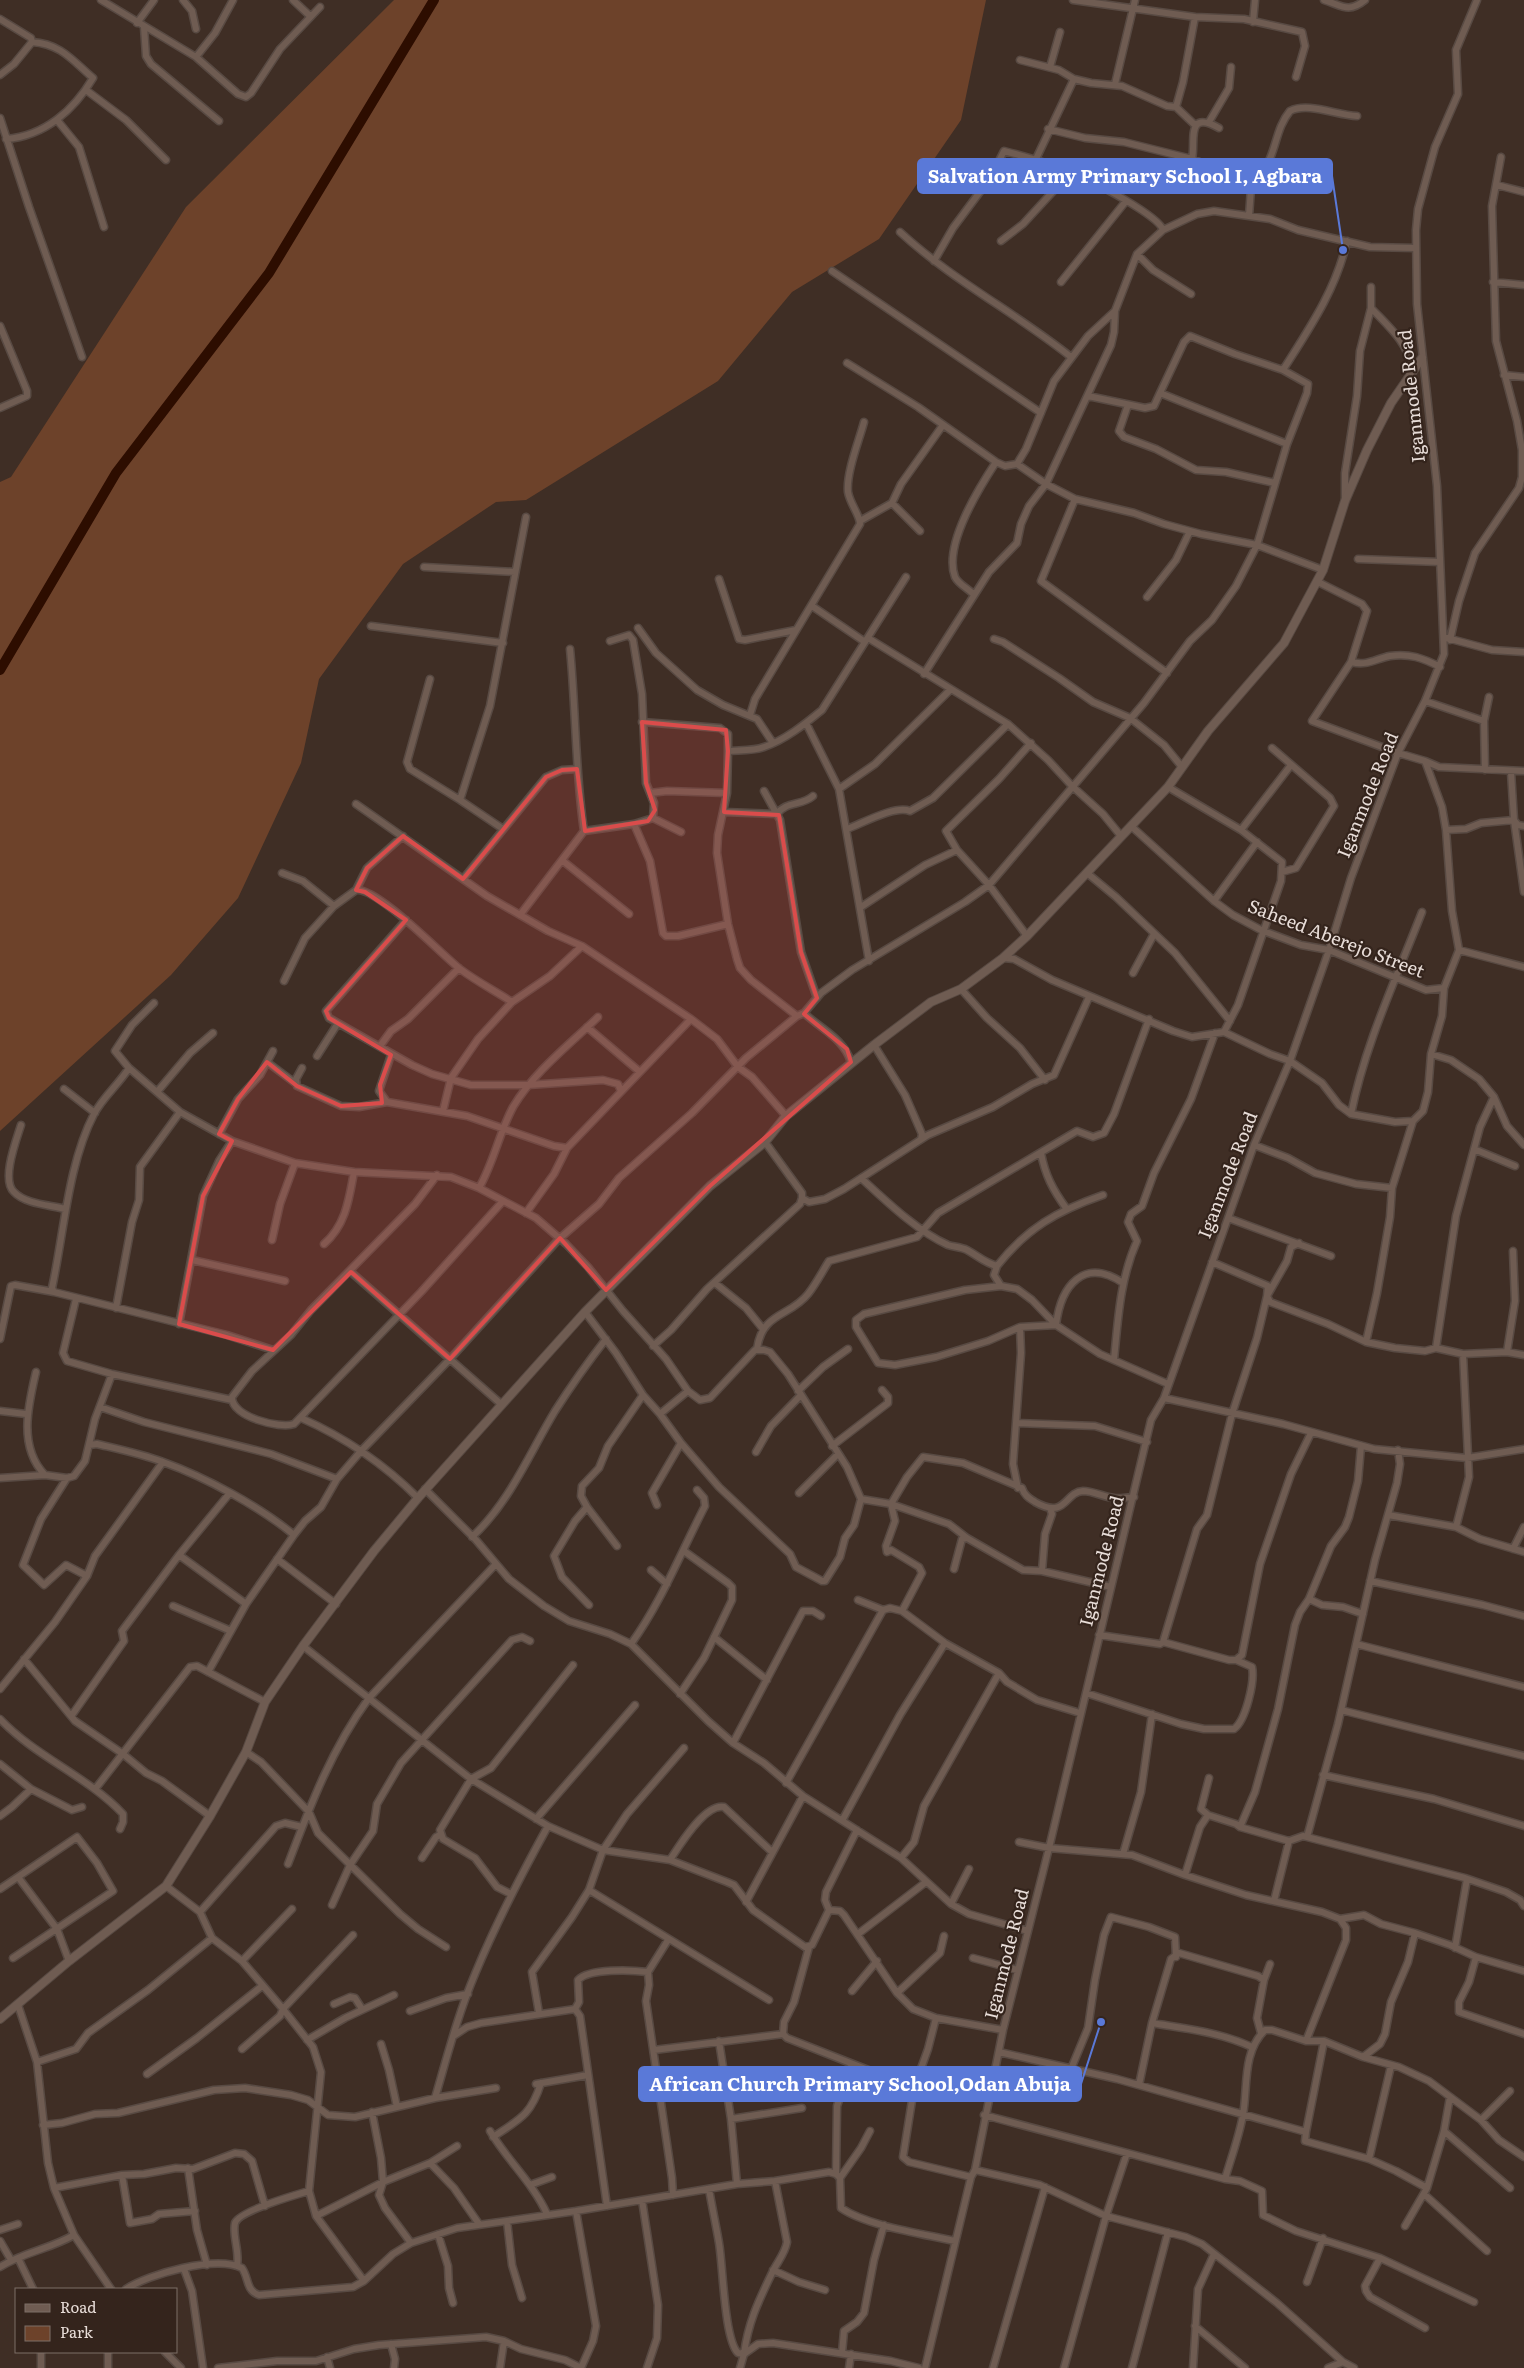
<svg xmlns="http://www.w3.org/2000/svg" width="1524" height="2368" viewBox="0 0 1524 2368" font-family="Literata,serif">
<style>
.green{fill:#6d422a}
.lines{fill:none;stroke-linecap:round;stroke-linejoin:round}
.river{stroke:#2d0d00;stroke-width:10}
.minor-casing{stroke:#584a43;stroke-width:9}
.tertiary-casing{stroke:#584a43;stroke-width:10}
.minor{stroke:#6f5c52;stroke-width:6}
.tertiary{stroke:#6f5c52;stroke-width:8}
.marked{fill:#da4c4b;fill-opacity:0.2;stroke:#da4c4b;stroke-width:4;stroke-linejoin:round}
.labels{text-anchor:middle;stroke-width:4.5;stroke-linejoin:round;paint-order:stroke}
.street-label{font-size:18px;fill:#e8ddd8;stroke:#34241c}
.leader{fill:none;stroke:#5a79d8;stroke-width:2}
.callout-dot{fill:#5a79d8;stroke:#34241c;stroke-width:2}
.callout{fill:#5a79d8;stroke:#5a79d8;stroke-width:2}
.callout-label{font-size:19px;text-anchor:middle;font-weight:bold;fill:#fff}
</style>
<rect width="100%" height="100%" fill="#3f2e25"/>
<path class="green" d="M394,0H986L961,120L879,239L792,292L718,381L526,500L496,502L403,564L319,679L301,763L238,898L171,975L0,1131V482L11,477L186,207Z"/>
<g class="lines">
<path class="river" d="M0,670L116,473L269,273L434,0"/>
<g class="minor-casing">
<path id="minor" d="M101,0L196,57L238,94L246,97L251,93L280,49L320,7
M183,0L192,11L196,29
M293,0L310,16
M1073,0L1195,17L1244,19L1302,32L1305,46L1296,77
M1324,0C1341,5 1348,14 1365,0
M0,19L31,38L32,42L14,64L0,75
M1253,22L1255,0
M137,23L154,0
M144,27L146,56L151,64L219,121
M196,57L215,33L233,0
M1020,60L1059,70L1074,79L1091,83L1122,86L1167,106L1176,107L1183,82L1195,17
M1050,67L1060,32
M1115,84L1135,0
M86,90L126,120L166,160
M1176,107L1196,126
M0,118L29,207L82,357
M57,120L79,147L104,227
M1209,122L1229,88L1231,67
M1048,129L1085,138L1124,142L1192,159C1196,142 1185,109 1219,128
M6,139C45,136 74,110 93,78C72,60 61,44 32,42
M1192,159L1216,169L1260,174C1277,156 1274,130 1290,111C1308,102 1336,115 1357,116
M1035,161L1074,79
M1497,185L1524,192
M1249,216L1252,174
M900,232C952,280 1016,313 1071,357
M1001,241L1023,224L1071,172
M1137,254L1153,270L1191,294
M934,261L953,228L991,177L1004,151C1028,157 1054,165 1077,175C1093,181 1159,216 1163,230
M832,271L1041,413
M1061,282L1126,201
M1493,282L1524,285
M1371,308C1392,330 1405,340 1414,370
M0,326L27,391V396L0,408
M847,363L918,407L996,462L1005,466L1017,464L1046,484L1075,499L1134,513L1164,524L1201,534L1257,545L1323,570
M1283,370C1309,329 1336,290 1347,241
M1504,375L1524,377
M1088,396L1145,408L1154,406L1160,393L1287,444
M1128,405L1119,431L1124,437L1156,449L1196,470L1226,472L1275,483
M1017,464L1026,449L1054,381L1088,336L1115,311L1137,254L1163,230L1197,214L1214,211L1270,219L1298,230L1370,247L1415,248
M1345,498V473L1357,396L1360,351L1371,308V287
M1075,499L1041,581L1167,673
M892,503L920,531
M860,521L892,503L901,484L943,425
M1358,559L1440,562
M424,567L515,572
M719,579L739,639L745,640L796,630
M1318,582L1362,604L1367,611L1351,662
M974,595C968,588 959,585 955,577C943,545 979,488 996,462
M1147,597L1176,560L1190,531
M812,606L865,642
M371,626L503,643
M638,628L656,653L697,690L723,705L757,719L773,743
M868,638L1008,724L1048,760L1072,786L1103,814L1121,836
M1447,638L1492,650L1524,652
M994,639L1003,642L1059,678L1093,702L1130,718L1164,745L1182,767
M1450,640L1459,601L1475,553L1519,488L1522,477V450L1517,421L1496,341L1492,206L1501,157
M924,674L989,572L1017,543L1021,524L1029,506L1046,484L1111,345L1114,332L1115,311
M430,679L407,762L410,769L460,800
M1425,701L1484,721
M750,715L755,699L860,524C860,515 850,504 848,492C846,473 859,441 864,422
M642,722L720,728L728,734V751C740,750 754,751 764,747C785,740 805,724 822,710L906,577
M806,723L839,789L869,961
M1272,748L1330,798L1334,806L1296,868L1282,872
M728,751L727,793L718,835L717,853L728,924L737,959L740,968L751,980L797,1016L804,1013C822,1030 843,1038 851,1062
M1425,761L1439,767L1524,771
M1485,770L1484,721L1489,697
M1511,772L1514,820L1524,892
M1168,787L1241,830L1282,862L1281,881L1238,1005L1224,1032
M839,789L875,764L950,690
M764,791L780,820L801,952L817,998
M650,793L667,791L727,793
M356,804L487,896L548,931L582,946L691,1019L717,1039L738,1067L752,1077L786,1116
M724,812L777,814C786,801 802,806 813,796
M653,818L681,832
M634,824L650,861L663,933L666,936H678L728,924
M1131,826L1214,901L1233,915L1261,930L1301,945L1329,950L1426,990L1444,988
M503,829L460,800L490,706L526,517
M847,829C863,823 895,805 910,811L933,798L1008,724
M1241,830L1291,765
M1446,830L1466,829L1481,823L1514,820L1518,825L1524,826
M584,831L634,824L653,818L654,803L646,783L642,694L633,640L629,635L610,641
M563,861L629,914
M282,873L303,881L334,906
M1087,873L1116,897L1175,953L1230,1021
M463,879L546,777L562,770L577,769
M356,890C377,887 441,954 460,969C476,981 495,991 512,1002
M1214,901L1257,842
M861,907L925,865L957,850
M520,915L584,831C575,770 576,710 570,649
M406,920L326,1011L329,1018L412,1065L432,1074L471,1085H528L603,1080L618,1084L621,1091
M1027,936L989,885L957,850L946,831L999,779L1031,743
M1459,950L1524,967
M1003,958L1014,959L1052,980L1173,1031L1192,1037L1224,1032L1270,1054L1290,1061L1322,1083L1339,1105L1351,1114L1395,1122L1413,1121
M1133,973L1154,934
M284,981L305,938L334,906L356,890L367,868L403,836
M961,989L987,1018L1020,1048L1045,1080
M154,1003L132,1025L115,1051L129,1068L180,1112L232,1141L295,1163L354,1172L451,1177L479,1188L536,1218L566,1244L588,1267L623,1311L666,1359L688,1391L700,1400L710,1398L755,1350H764L770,1352L788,1374L847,1467L861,1499L891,1504L949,1524L967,1538L1023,1570L1042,1571L1111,1587
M804,1013L821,993L852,970L965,902L989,885L1144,703L1190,641L1212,620L1236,586L1257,545L1287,444L1307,393L1308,384L1283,370L1235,354L1190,336L1184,342L1160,393
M587,1027L640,1072
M874,1045L905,1095L922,1134L921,1139
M380,1046L391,1031L408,1019L459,968
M1431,1054L1451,1060L1479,1079L1494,1097L1507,1126L1524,1145
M317,1056L338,1023
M267,1062L295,1083
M129,1068C119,1084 103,1097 94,1114C68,1164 64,1233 52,1288L54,1292L227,1335L273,1350
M302,1068L296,1079L297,1086L341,1106L359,1107L387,1102L467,1116L554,1146L567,1148L691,1019
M64,1089L95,1113
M157,1092L190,1053L213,1033
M387,1102L379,1091L391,1055
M443,1111L451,1078L478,1039L512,1002L550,976L582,946
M1351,1114C1365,1044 1396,979 1422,912
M21,1125C16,1141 1,1180 14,1192C25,1204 50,1205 65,1209
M219,1134L238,1099L260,1075L273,1051
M765,1142L802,1193V1198
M1254,1145L1288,1158L1315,1173L1356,1184L1392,1188
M1474,1149L1515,1166
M1041,1153C1045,1175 1053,1190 1066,1208
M437,1175L415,1204L311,1310L291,1335L252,1371L232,1397C231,1417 280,1429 294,1424L421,1292L503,1201
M861,1178C885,1200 918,1232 948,1245C954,1247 961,1247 967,1250C978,1256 985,1263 997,1266L994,1275L1001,1286L1017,1289L1032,1300L1056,1325L1100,1354L1168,1384
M479,1188C494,1162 499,1133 513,1107C534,1072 569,1045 598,1017
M526,1213L554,1174L567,1148
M1228,1218L1331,1256
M272,1240L280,1204L295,1163
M324,1244C346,1225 349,1199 354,1172
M192,1260L285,1281
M1212,1262L1268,1286L1267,1296L1270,1302L1328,1324L1366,1342L1395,1348L1425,1351L1436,1348L1463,1354L1507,1352L1515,1301L1513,1251
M997,1266C1027,1228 1057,1211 1103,1195
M351,1272L501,1404
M715,1283L746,1308L763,1329
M1001,1286L965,1290L864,1314L856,1320V1327L878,1363L895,1365L936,1357L988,1341L1020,1327L1056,1325C1061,1285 1084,1257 1123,1283
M76,1299L63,1353L67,1361L112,1374L232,1400
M116,1308L132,1222L139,1200L140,1167L180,1112
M585,1312L616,1353L643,1395L660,1414L681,1443L652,1493L657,1505
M179,1324L203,1196L219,1161L232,1141
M0,1339L11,1286L15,1285L54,1292
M1366,1342L1377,1293L1390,1217L1392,1188L1413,1121L1423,1111L1428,1092L1431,1054L1442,1016L1444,988L1459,950L1452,911L1446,830L1442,807L1425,761L1398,753L1312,721L1351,662C1368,666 1375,659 1390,656C1409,653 1423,658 1440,667
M653,1346L671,1330L707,1289L800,1204L802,1198L809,1202L825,1199L844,1189L928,1135L993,1107L1032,1084L1054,1075L1089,997
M1436,1348L1456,1216L1480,1127L1494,1097
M757,1349C762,1312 790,1317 808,1294C816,1284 822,1272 829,1261L917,1237L938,1213L1077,1131L1093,1137L1104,1133L1114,1114L1149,1019
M1507,1352L1524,1355
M1114,1360C1118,1319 1120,1279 1137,1241L1128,1222L1131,1214L1142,1206L1154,1173L1191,1099L1215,1033
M36,1372C28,1406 18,1447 45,1475
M798,1391L823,1367L848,1349
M1164,1398L1283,1424L1374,1449L1467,1458L1524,1449
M100,1407L144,1422L271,1454L337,1479
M0,1411L26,1414
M660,1414L688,1391
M301,1418C344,1437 384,1464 418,1498
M1017,1423L1095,1426L1147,1442
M681,1443L719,1487L790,1554L796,1567L822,1581H825L840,1557L845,1538L854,1525L861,1499
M89,1445L97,1444C118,1449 142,1454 163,1462C205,1477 259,1506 294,1535
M832,1446L888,1403V1397L882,1390
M756,1452L771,1426L801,1395
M0,1478L45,1475L67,1478L74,1476L85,1461L95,1419L112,1374
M67,1478L41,1519L23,1565L44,1585L66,1565L87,1576
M1018,1488L1013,1464L1021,1353L1020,1327
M425,1489L476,1540L509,1579L544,1606L569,1621L610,1634L631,1644L708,1721L733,1743L764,1763L803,1796L901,1858L951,1904L969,1914L1028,1931
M799,1493L838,1454
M587,1507L617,1546
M1388,1515L1456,1527L1480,1539L1524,1552
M1456,1527L1469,1477L1463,1354
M472,1537C510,1502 529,1454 555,1411C571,1386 588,1362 606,1339
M1513,1549L1524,1527
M179,1555L246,1604
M277,1559L336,1604
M954,1569L962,1539L967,1538
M651,1570L667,1584
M1042,1571L1045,1534L1052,1514L1050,1508
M1370,1581L1483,1605L1524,1616
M1309,1599L1322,1605L1343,1607L1363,1614
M858,1600L883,1610
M589,1605L562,1577L554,1556L575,1521L587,1507L581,1496L582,1486L599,1468L608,1446L643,1395
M173,1606L231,1631
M902,1611L922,1573L919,1567L891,1550L887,1552L886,1546L895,1521L891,1504L907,1477L923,1457L963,1463L1022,1488C1024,1495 1029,1498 1035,1502C1067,1520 1064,1492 1083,1491C1093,1491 1104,1497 1114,1498C1120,1499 1127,1497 1134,1497
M1099,1635L1160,1644L1163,1642L1229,1660H1236L1242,1655L1260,1564L1291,1474L1311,1433
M714,1637L767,1680
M1163,1642L1197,1529L1207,1515L1232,1414L1257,1338L1267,1296L1287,1261L1291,1247L1299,1243
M631,1644C662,1601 681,1552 705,1506L704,1498L697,1490
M1356,1644L1524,1687
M303,1646L471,1779L548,1826L603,1850L670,1860L727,1882L734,1885L753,1910L805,1947L812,1945L829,1910
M24,1659L75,1721L123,1754L146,1773L162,1781L210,1816
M208,1672L246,1604L294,1535L305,1521L321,1507L337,1479L361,1451L450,1359L559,1239L599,1204L619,1178L692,1113L746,1058L797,1016
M0,1689L55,1622L87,1576L95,1556L163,1462
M1086,1693L1181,1724L1204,1729H1234C1246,1720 1255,1681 1252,1667L1236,1660
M680,1694L704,1658L732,1600V1587L728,1583L684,1551
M1341,1710L1524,1756
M72,1715L124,1641L122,1631L179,1555L229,1494
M0,1719C36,1757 87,1776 123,1814V1822L120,1829
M733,1743L803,1611H813L821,1616
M246,1752L261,1762L309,1812L318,1833L400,1914L418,1929L446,1947
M0,1764L31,1789L72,1810L82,1807
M1323,1775L1434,1799L1524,1826
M786,1783L883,1610L890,1608L902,1611L945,1643L999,1673L1007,1682L1037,1700L1080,1713
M96,1788L190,1667L197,1666L265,1702
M1208,1815L1201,1809L1209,1778
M0,1816L12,1807L31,1789
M536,1819L635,1705
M843,1819L900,1715L945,1643
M1240,1827L1255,1792L1278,1709L1295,1625L1300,1612L1309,1599L1331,1546L1345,1527L1349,1517L1358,1481L1361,1446
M1307,1837L1338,1724L1375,1560L1397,1483L1400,1464L1398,1450
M1019,1842L1049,1848L1132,1855L1185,1875L1246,1895L1322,1912L1340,1919L1346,1928V1940L1306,2041
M1123,1854L1141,1792L1152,1714
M422,1858L436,1837L440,1835
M901,1858L914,1842L924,1806L999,1673
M670,1860C679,1846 705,1803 724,1807L772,1852
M288,1864C310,1806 332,1748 369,1698L495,1565
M1185,1875L1200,1827L1208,1815L1236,1824L1240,1827L1289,1841
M18,1877L57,1929L69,1961
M166,1886L200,1912L212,1938L242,1961L283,2009L313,2047L321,2072L309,2191L316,2216L364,2281
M0,1889L77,1837L97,1863L113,1891L13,1958
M589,1890L769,2000
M511,1894L497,1887L475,1858L443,1839L440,1830L471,1779L491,1768L573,1665
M1274,1901L1289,1841L1303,1836L1465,1878L1506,1892L1520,1900L1524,1906
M746,1902L803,1796
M951,1904L969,1869
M332,1905L350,1865L373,1831L377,1804L401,1763L512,1640L522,1637L530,1641
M829,1910L840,1911L844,1915L897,1993L913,2009L936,2018L1003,2030
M829,1910L825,1900L826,1892L857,1830
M200,1912L276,1826L285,1823L302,1827
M1340,1919L1364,1915L1381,1924L1415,1933L1450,1945L1476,1957L1524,1971
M858,1934L926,1882
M668,1940L648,1972L649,1985L646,2001L672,2178L673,2195
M809,1947L794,2002L784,2022L783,2034L787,2038L914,2088
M1455,1948L1467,1879
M1476,1957L1469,1982L1459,2002V2012L1524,2034
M973,1958L1017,1970
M242,1961L292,1909
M1264,1980L1270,1964
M852,1991L877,1961
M897,1993L940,1953L944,1936
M334,2004L350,1997L355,1998L362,2009
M18,2005L37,2062L48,2163L54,2188L74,2235L111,2289
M575,2009L580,2016L607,2206
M410,2011L446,1998L468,1994
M539,2013L532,1972L572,1917L589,1890L603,1850L627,1814L684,1748
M936,2018L928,2049L914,2088L903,2157L909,2162L971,2177
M1152,2023C1188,2029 1219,2032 1252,2047
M455,2035L467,2027L481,2023L575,2009L579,2002L578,1980C589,1968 632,1970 648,1972
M307,2040L345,2018L394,1995
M719,2041L731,2119L737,2184
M381,2044L389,2070L397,2107
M242,2049L280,2016L283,2009L353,1935
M654,2050L783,2034
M999,2052L1117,2079L1306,2132L1305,2141L1369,2159L1396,2171L1427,2188
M1363,2057L1380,2044L1385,2034L1391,2002L1408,1962L1415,1933
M37,2062L76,2049L88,2033L148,1990L212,1938
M851,2065L837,2106L836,2174L840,2178L841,2208C867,2226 924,2234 955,2241
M1071,2069L1088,2028L1095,1980L1104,1935L1111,1917L1149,1927L1175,1937L1176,1957
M147,2074L197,2038L262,1986
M536,2084L588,2075
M1139,2085L1152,2023L1171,1959L1179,1953L1258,1976L1264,1980L1257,2018L1261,2033
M435,2098C447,2057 458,2014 475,1974C496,1923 521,1875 548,1826
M372,2112L381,2158L383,2182L379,2195L385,2208L411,2243
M984,2115L1225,2179C1231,2158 1239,2137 1243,2115C1248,2087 1242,2052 1265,2030H1272L1306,2041H1324L1363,2057L1399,2067L1429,2081L1481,2120L1499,2140L1524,2157
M731,2119L802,2108
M1481,2120L1510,2091
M43,2125L62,2123L95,2114L118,2113L214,2090L245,2088L291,2095L308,2100L328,2115L355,2117L435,2098L496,2088
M490,2131C507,2160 533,2183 547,2214
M1444,2131L1510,2188
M1306,2132L1324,2041
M493,2137C520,2119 531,2115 541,2083
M1369,2159L1391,2066
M430,2163L454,2188L479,2224
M188,2168L197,2230L207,2265
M975,2170L1040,2185L1106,2216L1186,2237L1202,2244L1277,2303L1343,2362L1354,2368
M122,2175L130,2223L152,2219L159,2214L195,2211
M840,2178L861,2148L870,2131
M1225,2179L1240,2181L1262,2191L1263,2215L1296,2231L1380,2258L1365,2286L1366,2291L1370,2297L1425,2328
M530,2185L552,2177
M54,2188L122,2175L144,2174L176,2168L193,2169L235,2153L244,2154L252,2161L265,2206
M709,2189C712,2207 716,2225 719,2243C723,2265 724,2339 738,2353L744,2354L740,2368
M1424,2194L1487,2251
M642,2200L658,2305L657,2338L647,2368
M576,2211L596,2326L593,2341L581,2368
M316,2216L383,2182L430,2163L457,2146
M507,2221L512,2265L522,2298
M1405,2226L1427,2188L1444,2131L1450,2097
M0,2230L18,2224
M438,2234L448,2266L449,2288L453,2303
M0,2241L11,2260
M18,2258L33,2289
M1380,2258L1474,2302
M237,2266C240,2252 232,2235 235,2223C239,2211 295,2195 309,2191
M0,2267C24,2252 50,2249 74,2235
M184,2269L192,2291L203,2368
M773,2270L799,2282L825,2290
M1307,2282L1323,2238
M126,2289C149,2274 216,2255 242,2268C249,2278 246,2291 259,2295L353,2287L364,2281L393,2254L411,2243L457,2228L576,2211L737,2184L775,2181L829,2172L836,2174
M1195,2326L1245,2368
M391,2344L395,2359L394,2368
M108,2352V2368
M165,2352L181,2368
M842,2353L844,2331L857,2322L864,2313L874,2260L884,2225
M744,2354C748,2323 758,2302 772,2273C777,2262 785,2254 787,2242L775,2181
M744,2354L758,2344L773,2343L891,2361L919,2368
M327,2357L330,2368
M41,2368V2352
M218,2368L277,2361H316L354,2349L379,2345L486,2337L504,2341L521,2349L565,2360L581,2368
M500,2368L504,2341
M849,2368L851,2354
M925,2368L971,2177L975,2170L1003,2030L1049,1848L1151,1420L1164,1398L1254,1145L1290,1061L1329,950L1351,878L1398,753L1425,701L1444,654L1437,486L1417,304L1416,230L1418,209L1435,147L1458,94L1456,50L1477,0
M993,2368L1045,2187
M1064,2368L1106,2216L1127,2153
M1132,2368L1168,2232
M1193,2368L1198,2289L1214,2254
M1328,2368L1343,2362"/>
</g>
<g class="tertiary-casing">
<path id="tertiary" d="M0,2019L69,1961L166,1886L210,1816L246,1752L265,1702L303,1646L374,1551L418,1498L585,1312L710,1186L765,1142L786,1116L874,1045L931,1002L961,989L1003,958L1027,936L1168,787L1208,731L1284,643L1323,570L1345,501L1367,450L1391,403L1422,358"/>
</g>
<use href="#minor" class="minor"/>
<use href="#tertiary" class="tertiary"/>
</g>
<path class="marked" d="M642,722L726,730L728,751L724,812L779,815L801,952L817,998L804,1014L847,1049L851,1062L710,1186L606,1290L560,1238L450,1359L351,1272L273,1350L179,1324L203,1196L232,1141L219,1134L238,1099L267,1062L297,1086L341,1106L382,1103L380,1085L391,1055L329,1018L326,1011L406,920L365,892L356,890L367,868L403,836L463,879L546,777L562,770L577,769L585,831L648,821L655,810L646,783Z"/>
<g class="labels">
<g class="street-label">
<text transform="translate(1412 396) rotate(-96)" y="6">Iganmode Road</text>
<text transform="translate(1368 795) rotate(-68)" y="6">Iganmode Road</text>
<text transform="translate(1336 939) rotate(21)" y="6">Saheed Aberejo Street</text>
<text transform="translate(1228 1175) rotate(-69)" y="6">Iganmode Road</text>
<text transform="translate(1102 1561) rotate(-76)" y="6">Iganmode Road</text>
<text transform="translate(1007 1954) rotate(-76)" y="6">Iganmode Road</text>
</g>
</g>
<path class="leader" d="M1343 250L1332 176M1101 2022L1081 2084"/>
<g class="callout-dot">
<circle cx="1343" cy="250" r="5"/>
<circle cx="1101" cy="2022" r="5"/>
</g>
<g class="callout">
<rect x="918" y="159" width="414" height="34" rx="5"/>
<rect x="639" y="2067" width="442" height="34" rx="5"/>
</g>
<g class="callout-label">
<text x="1125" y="183">Salvation Army Primary School I, Agbara</text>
<text x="860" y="2091">African Church Primary School,Odan Abuja</text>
</g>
<rect x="15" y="2288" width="162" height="65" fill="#34241c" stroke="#7c6e67"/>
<rect x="25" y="2304" width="25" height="8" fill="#6f5c52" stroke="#7c6e67"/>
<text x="60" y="2313" font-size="15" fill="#e8ddd8">Road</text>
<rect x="25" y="2326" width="25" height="15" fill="#6d422a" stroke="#7c6e67"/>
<text x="60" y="2338" font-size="15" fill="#e8ddd8">Park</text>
</svg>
